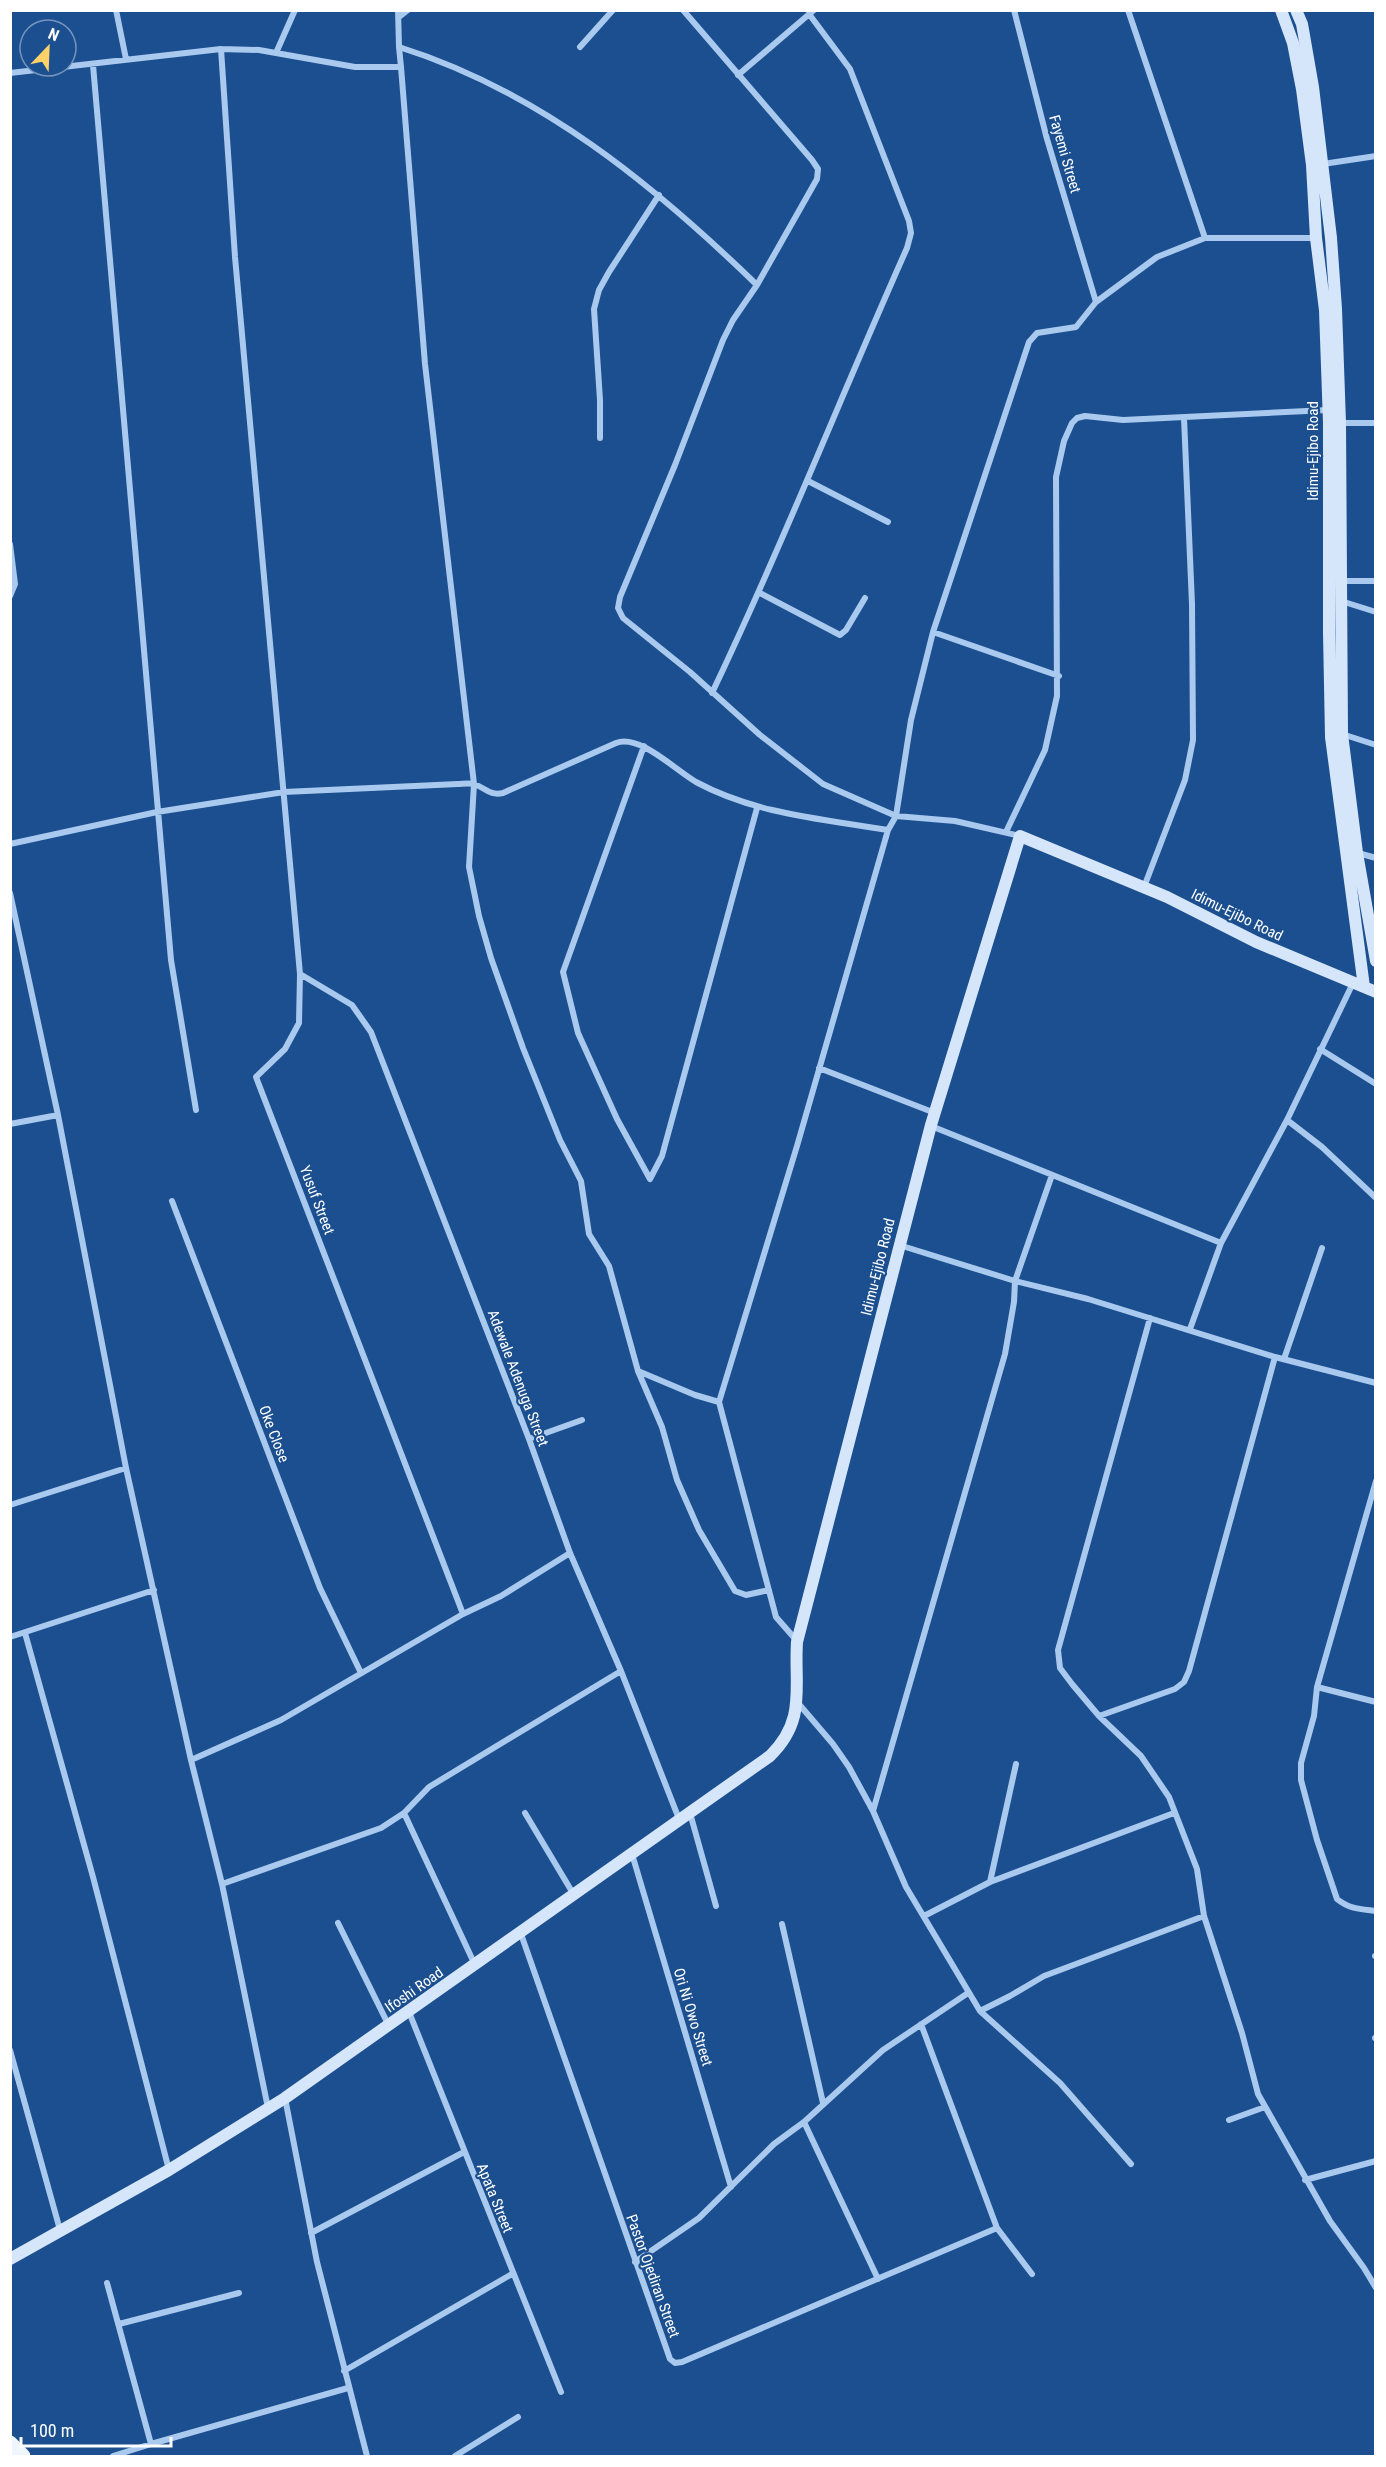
<svg xmlns="http://www.w3.org/2000/svg" width="1386" height="2467" viewBox="0 0 1386 2467" font-family="'Roboto Condensed',sans-serif">
<style>
.lines{fill:none;stroke-linecap:round;stroke-linejoin:round}
.street{stroke:#a9c9ee;stroke-width:6}
.secondary{stroke:#d6e6fa;stroke-width:12}
.primary{stroke:#f0f6ff;stroke-width:15}
.labels{text-anchor:middle;stroke-width:4.5;stroke-linejoin:round;paint-order:stroke}
.street-label{font-size:15px;fill:#fff;stroke:#1b4f8f}
</style>
<rect width="100%" height="100%" fill="#1b4f8f"/>
<g class="lines">
<path class="street" d="M116,10L126,59
M398,10L399,47C539,91 653,184 757,285
M683,10L812,160L818,169L817,179L757,285L733,320L723,340L675,465L620,597L618,608L623,618L690,672L760,735L823,784L896,816L955,821L1020,836
M1014,10L1047,139L1096,302
M399,17L408,10
M580,47L613,10
M221,49L235,257L300,974L299,1023L285,1049L256,1077L463,1614
M276,53L295,10
M93,65L171,960L196,1110
M401,67L425,364L474,784L469,867L479,916L491,958L523,1048L560,1140L581,1181L589,1234L609,1266L638,1371L695,1395L719,1402L776,1617L797,1641
M10,73L221,49L259,50L355,67H401L399,47
M738,75L814,10
M1323,164L1376,156
M1205,238H1316
M1340,423H1376
M600,438V400L594,309L599,290L609,272L659,195
M808,481L888,522
M10,544L15,584L10,596
M1341,581H1376
M760,593L840,635L846,630L865,598
M1341,601L1376,612
M933,632L1059,676
M712,693C782,546 841,396 907,248L911,233L909,221L850,69L809,14
M1342,734L1376,745
M644,746L563,972L578,1033L617,1119L650,1179
M1006,832L1045,750L1057,696L1056,477L1064,441L1072,423L1077,418L1085,416L1123,420L1328,410
M10,844L157,812L284,792L458,784C462,784 470,783 474,784C486,788 489,796 503,793L616,743C640,734 675,770 696,782C755,814 822,819 888,830L896,816L911,720L933,632L1029,342L1037,333L1076,327L1096,302L1157,257L1205,238L1128,10
M1358,853L1376,858
M1144,887L1185,780L1193,740L1192,604L1184,418
M10,893L58,1115L126,1468L191,1760L222,1884L268,2108
M300,974L352,1005L371,1032L529,1439L570,1553L621,1671L679,1819
M1320,1049L1376,1084
M819,1068L935,1113
M1287,1120L1322,1147L1376,1198
M10,1124L58,1115
M931,1126L1221,1243
M650,1179L662,1156L757,808
M172,1201L320,1588L361,1673
M899,1245L1015,1281L1088,1299L1275,1357L1376,1383
M1150,1318L1058,1650L1060,1668L1072,1684L1099,1716L1141,1756L1169,1797L1197,1869L1204,1916L1242,2033L1258,2094L1330,2221L1364,2268L1376,2288
M1190,1329L1221,1243L1287,1120L1353,983
M1284,1359L1322,1248
M638,1371L662,1427L677,1480L699,1530L735,1591L746,1595L769,1590
M719,1402L797,1146L888,830
M529,1439L582,1420
M1376,1481L1317,1687L1314,1716L1301,1763V1780L1317,1840L1337,1899C1349,1909 1360,1909 1376,1911
M10,1505L126,1468
M25,1633L93,1877L169,2170
M10,1637L154,1590
M1317,1687L1376,1702
M798,1703L833,1744L849,1767L873,1811L906,1887L980,2011L1060,2083L1131,2164
M1099,1716L1175,1689L1184,1682L1189,1671L1275,1357
M191,1760L281,1720L463,1614L501,1596L570,1553
M873,1811L1005,1354L1014,1302L1015,1281L1052,1175
M404,1813L475,1965
M525,1813L574,1895
M690,1813L716,1906
M632,1854L731,2187
M990,1882L1016,1764
M222,1884L381,1828L404,1813L429,1787L621,1671
M924,1916L990,1882L1174,1813
M338,1923L389,2026
M782,1924L823,2103
M521,1934L670,2359L675,2363L682,2362L997,2228
M1375,1956H1376
M980,2011L1010,1996L1044,1976L1204,1916
M409,2012L561,2392
M921,2024L997,2228L1032,2274
M1375,2038H1376
M10,2050L60,2230
M285,2098L317,2262L367,2456
M1229,2120L1265,2107
M804,2122L878,2279
M1305,2180L1376,2161
M311,2233L464,2152
M635,2262L699,2218L774,2144L804,2122L883,2050L968,1993
M107,2283L151,2444
M119,2324L239,2293
M344,2371L512,2274
M113,2456L151,2444L348,2388
M455,2456L518,2417"/>
<path class="secondary" d="M1281,10L1293,43L1302,89L1312,165L1316,238L1325,310L1329,423V633L1331,737L1364,987
M1296,10L1302,24L1313,87L1331,238L1336,309L1340,423L1342,734L1357,853L1376,961
M10,2259L169,2170L285,2098L770,1756C807,1720 794,1687 797,1642L931,1125L1020,836L1167,897L1256,942L1376,992"/>
<path class="primary" d="M10,2443L23,2456"/>
</g>
<g class="labels">
<g class="street-label">
<text transform="translate(1065 154) rotate(74)" y="5">Fayemi Street</text>
<text transform="translate(1313 451) rotate(-90)" y="5">Idimu-Ejibo Road</text>
<text transform="translate(1237 915) rotate(26)" y="5">Idimu-Ejibo Road</text>
<text transform="translate(317 1200) rotate(69)" y="5">Yusuf Street</text>
<text transform="translate(878 1267) rotate(-76)" y="5">Idimu-Ejibo Road</text>
<text transform="translate(518 1378) rotate(69)" y="5">Adewale Adenuga Street</text>
<text transform="translate(274 1434) rotate(69)" y="5">Oke Close</text>
<text transform="translate(414 1990) rotate(-35)" y="5">Ifoshi Road</text>
<text transform="translate(693 2017) rotate(73)" y="5">Ori Ni Owo Street</text>
<text transform="translate(495 2198) rotate(68)" y="5">Apata Street</text>
<text transform="translate(653 2276) rotate(70)" y="5">Pastor Ojediran Street</text>
</g>
</g>
<rect width="1386" height="2467" fill="none" stroke="#ffffff" stroke-width="24"/>
<g transform="translate(48 48) rotate(23)"><circle r="28" fill="#1b4f8f" stroke="#7695bc" stroke-width="1.5"/>
<path d="M0-4.5L10 22L0 15L-10 22Z" fill="#ffd166"/>
<text y="-9" font-size="16" font-weight="bold" text-anchor="middle" fill="#ffffff">N</text>
</g>
<path d="M21 2437v9h150v-9" fill="none" stroke="#ffffff" stroke-width="3"/>
<text x="30" y="2437" font-size="18" fill="#ffffff" stroke="#1b4f8f" stroke-width="4.5" paint-order="stroke">100 m</text>
</svg>
